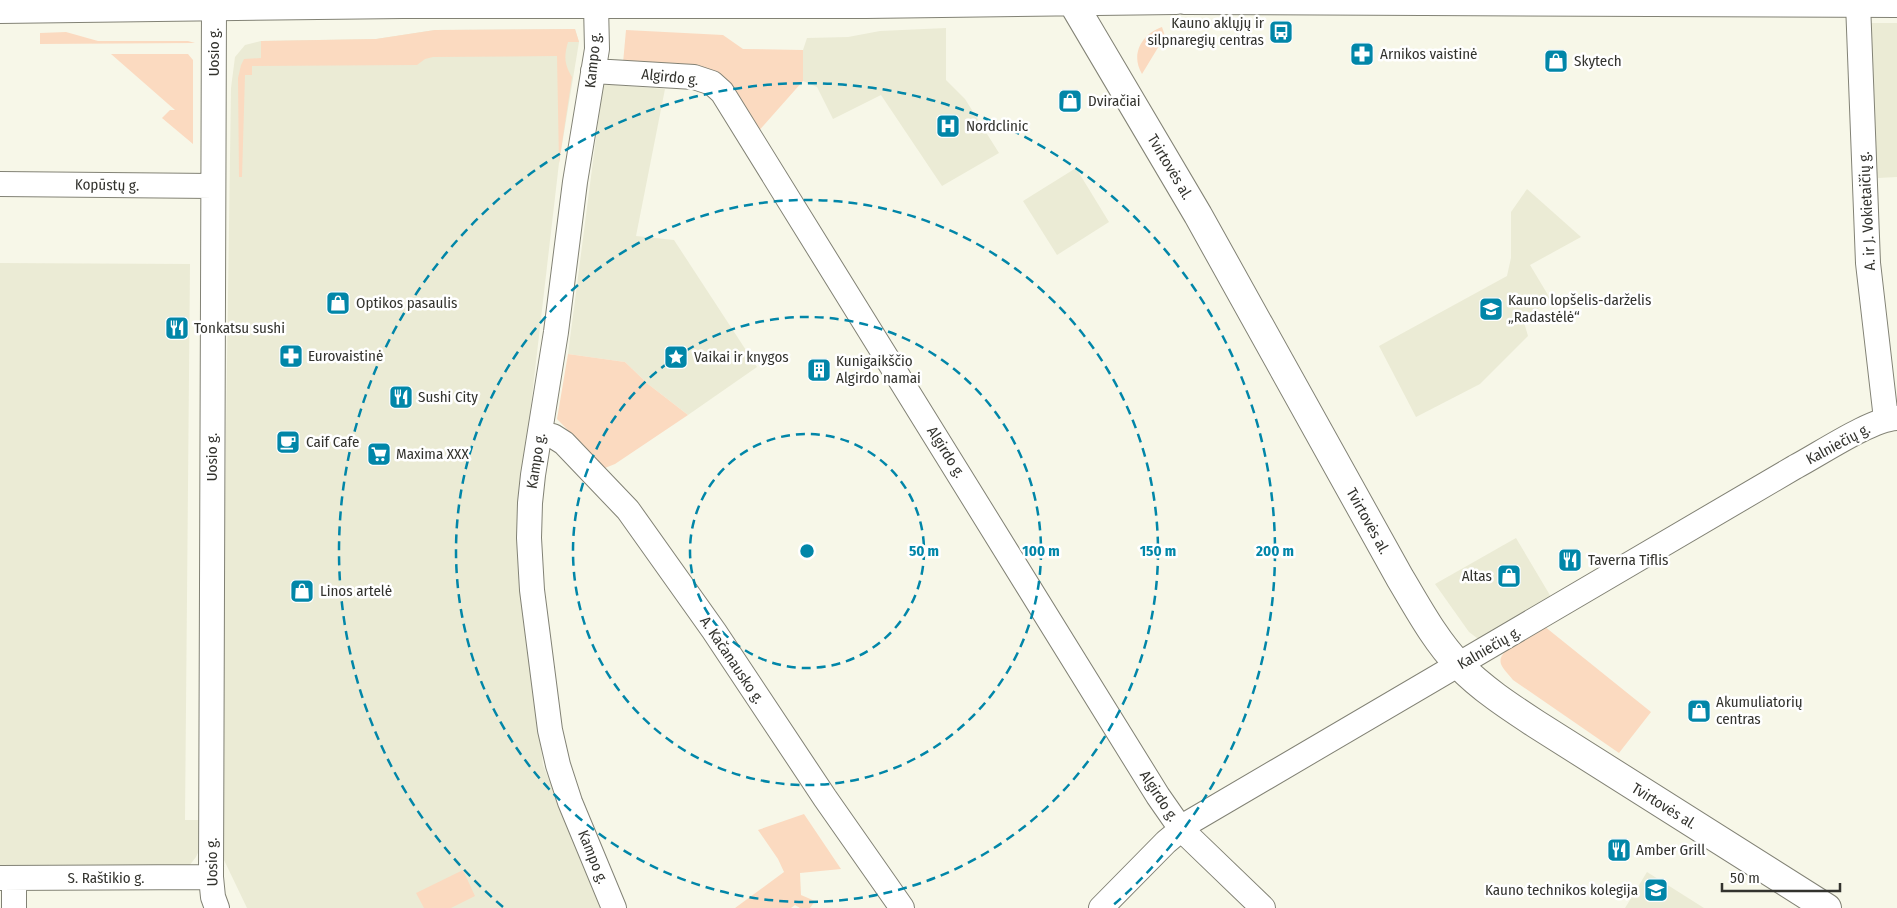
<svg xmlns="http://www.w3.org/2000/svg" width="1897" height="908" viewBox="0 0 1897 908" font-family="'Fira Sans Condensed',sans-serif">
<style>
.built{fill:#ebebd5}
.green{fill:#fbdac0}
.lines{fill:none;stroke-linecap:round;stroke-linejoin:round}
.minor-casing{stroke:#828275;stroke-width:26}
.major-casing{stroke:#828275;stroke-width:30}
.minor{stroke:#fff;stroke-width:24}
.major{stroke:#fff;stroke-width:28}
.ring{fill:none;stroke:#0186a8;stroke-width:2.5;stroke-dasharray:9 6}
.labels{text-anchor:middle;stroke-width:5;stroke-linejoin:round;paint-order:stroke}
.poi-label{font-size:15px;fill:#33332e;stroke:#fff;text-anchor:start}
.street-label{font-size:15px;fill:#33332e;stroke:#fff}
.centre{fill:#0186a8;stroke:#fff;stroke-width:2.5}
.ring-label{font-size:15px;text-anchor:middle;font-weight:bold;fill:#0186a8;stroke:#fff;stroke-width:5;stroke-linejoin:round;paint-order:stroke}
</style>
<rect width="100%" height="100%" fill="#f7f7e8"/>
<path class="built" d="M1871,23H1897V177L1878,178L1868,119L1866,24Z
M946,28V80L965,99L999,153L942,186L881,95L833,119L817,87L803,81V50L807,38L848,37L880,31Z
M575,29L579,42L559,163L521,491L525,610L543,765L602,908H247L224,860L223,642L231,88L235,57L245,45L261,41L376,39L435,30Z
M603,84L665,89L636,236L674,240L757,367L688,415L648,384L625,362L568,354Z
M1076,168L1109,222L1057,255L1023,201Z
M1527,189L1581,237L1530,265L1551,300L1523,319L1528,336L1480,384L1416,417L1379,346L1507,276L1511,258V212Z
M0,263L190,264L185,820H204L203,842L196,857L189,866L0,870Z
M1516,538L1551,597L1487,638H1477L1469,632L1435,584Z
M1647,872L1704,908H1625Z"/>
<path class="green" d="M1162,27L1165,36L1142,74C1130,54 1142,34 1162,27Z
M575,29L579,42H568C564,56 564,64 572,77L559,163L557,56L433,57L425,59L417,65L252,66V75H245L242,177H239L238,78L241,65L244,59L261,58V41L376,39L435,30Z
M626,30L723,35L743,49L803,50V81L756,134L721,82L623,63Z
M66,32L98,41H188L195,43L40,44V33Z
M111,54H188L193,60V144L162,118L170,110H175Z
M568,354L625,362L648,384L688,415L615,464L605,468L557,419Z
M1544,626L1651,712L1619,753L1513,680C1509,675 1503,669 1501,664C1496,649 1533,633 1544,626Z
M804,814L841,869L800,873L801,895L815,901L810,908H800L795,905L791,908H735L784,872L778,859L758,830Z
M463,870L475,896L451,908H424L416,893Z"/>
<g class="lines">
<g class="minor-casing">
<path id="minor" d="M1858,3L1868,263L1886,419
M596,5L597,49L575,182L556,332L533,475L530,503L529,538L532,590L550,730L558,765L570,802L614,908
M214,6L211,877L213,897L217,908
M593,71L694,77L712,83L722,92L1158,796L1181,829L1263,908
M0,184L213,186
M541,434L553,436L564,443L628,510L714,631L825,798L902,908
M0,878L211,877
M14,908V878
M1101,908L1166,842L1190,822L1795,467C1820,454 1871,419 1897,418"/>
</g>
<g class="major-casing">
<path id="major" d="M1071,0L1198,215L1400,578C1418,608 1435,640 1459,665C1481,688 1510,707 1536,724L1827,908
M1184,0L1897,3
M0,9L403,4H866L1176,0"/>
</g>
<use href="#minor" class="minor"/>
<use href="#major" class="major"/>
</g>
<g class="ring">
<circle cx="807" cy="551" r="117"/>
<circle cx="807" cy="551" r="234"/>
<circle cx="807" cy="551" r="351"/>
<path d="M503 907A468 468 0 1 1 1111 907"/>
</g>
<defs>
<g id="bus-square" transform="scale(1.25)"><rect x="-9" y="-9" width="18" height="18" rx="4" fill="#0186a8" stroke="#fff"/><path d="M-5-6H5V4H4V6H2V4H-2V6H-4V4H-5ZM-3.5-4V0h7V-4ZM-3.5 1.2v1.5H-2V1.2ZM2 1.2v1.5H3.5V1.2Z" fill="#fff"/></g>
<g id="pharmacy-square" transform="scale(1.25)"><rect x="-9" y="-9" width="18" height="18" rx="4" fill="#0186a8" stroke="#fff"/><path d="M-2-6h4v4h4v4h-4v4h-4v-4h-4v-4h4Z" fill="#fff"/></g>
<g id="shop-square" transform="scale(1.25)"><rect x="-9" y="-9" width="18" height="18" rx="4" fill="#0186a8" stroke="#fff"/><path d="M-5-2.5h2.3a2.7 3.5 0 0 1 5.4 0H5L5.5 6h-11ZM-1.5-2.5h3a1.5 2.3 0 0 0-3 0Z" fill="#fff"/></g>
<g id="hospital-square" transform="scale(1.25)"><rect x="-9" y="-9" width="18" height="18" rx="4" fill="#0186a8" stroke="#fff"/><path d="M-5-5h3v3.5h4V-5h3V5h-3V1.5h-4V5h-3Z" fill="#fff"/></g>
<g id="school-square" transform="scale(1.25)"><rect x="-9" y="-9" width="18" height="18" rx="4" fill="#0186a8" stroke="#fff"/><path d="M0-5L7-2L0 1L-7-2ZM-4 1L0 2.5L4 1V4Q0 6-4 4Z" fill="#fff"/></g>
<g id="restaurant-square" transform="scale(1.25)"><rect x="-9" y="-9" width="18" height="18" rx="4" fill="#0186a8" stroke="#fff"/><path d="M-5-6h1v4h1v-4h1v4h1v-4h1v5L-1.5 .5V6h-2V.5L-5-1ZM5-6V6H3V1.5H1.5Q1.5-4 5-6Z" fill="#fff"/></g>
<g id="sight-square" transform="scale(1.25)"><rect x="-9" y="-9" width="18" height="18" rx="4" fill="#0186a8" stroke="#fff"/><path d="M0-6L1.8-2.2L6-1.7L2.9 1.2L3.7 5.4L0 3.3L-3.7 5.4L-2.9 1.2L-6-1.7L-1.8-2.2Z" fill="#fff"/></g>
<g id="building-square" transform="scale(1.25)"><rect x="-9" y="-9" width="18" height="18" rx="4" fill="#0186a8" stroke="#fff"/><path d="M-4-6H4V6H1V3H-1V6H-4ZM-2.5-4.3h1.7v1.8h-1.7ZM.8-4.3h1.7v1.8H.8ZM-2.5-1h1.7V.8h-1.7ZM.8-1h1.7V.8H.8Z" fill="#fff"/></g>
<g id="cafe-square" transform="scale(1.25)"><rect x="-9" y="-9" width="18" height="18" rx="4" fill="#0186a8" stroke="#fff"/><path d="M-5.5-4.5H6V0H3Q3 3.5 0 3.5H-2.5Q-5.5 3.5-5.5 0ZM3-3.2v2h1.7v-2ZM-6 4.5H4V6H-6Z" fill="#fff"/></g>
<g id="supermarket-square" transform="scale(1.25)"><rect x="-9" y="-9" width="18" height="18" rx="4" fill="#0186a8" stroke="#fff"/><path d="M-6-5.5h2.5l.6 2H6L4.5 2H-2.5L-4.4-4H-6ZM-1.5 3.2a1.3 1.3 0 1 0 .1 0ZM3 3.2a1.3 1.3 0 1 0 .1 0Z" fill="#fff"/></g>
<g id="university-square" transform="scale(1.25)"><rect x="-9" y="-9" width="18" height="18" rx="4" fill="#0186a8" stroke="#fff"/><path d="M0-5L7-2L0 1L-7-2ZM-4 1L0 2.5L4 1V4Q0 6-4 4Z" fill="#fff"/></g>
</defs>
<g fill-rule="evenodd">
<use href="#bus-square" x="1281" y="32"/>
<use href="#pharmacy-square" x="1362" y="54"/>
<use href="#shop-square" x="1556" y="61"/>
<use href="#shop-square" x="1070" y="101"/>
<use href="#hospital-square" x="948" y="126"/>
<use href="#shop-square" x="338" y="303"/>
<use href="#school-square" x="1491" y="309"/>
<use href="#restaurant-square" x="177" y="328"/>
<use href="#pharmacy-square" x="291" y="356"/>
<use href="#sight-square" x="676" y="357"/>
<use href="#building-square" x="819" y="370"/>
<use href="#restaurant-square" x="401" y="397"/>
<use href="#cafe-square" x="288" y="442"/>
<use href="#supermarket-square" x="379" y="454"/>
<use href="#restaurant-square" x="1570" y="560"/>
<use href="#shop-square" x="1509" y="576"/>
<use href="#shop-square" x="302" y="591"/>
<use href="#shop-square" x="1699" y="711"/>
<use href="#restaurant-square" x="1619" y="850"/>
<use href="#university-square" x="1656" y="890"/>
</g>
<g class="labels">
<g class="poi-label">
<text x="1264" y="28" text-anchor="end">Kauno aklųjų ir<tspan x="1264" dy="17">silpnaregių centras</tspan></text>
<text x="1380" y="59">Arnikos vaistinė</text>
<text x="1574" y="66">Skytech</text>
<text x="1088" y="106">Dviračiai</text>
<text x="966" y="131">Nordclinic</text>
<text x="1508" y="305">Kauno lopšelis-darželis<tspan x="1508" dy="17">„Radastėlė“</tspan></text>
<text x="356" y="308">Optikos pasaulis</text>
<text x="194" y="333">Tonkatsu sushi</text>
<text x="308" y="361">Eurovaistinė</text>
<text x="694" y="362">Vaikai ir knygos</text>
<text x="836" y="366">Kunigaikščio<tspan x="836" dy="17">Algirdo namai</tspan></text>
<text x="418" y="402">Sushi City</text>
<text x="306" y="447">Caif Cafe</text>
<text x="396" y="459">Maxima XXX</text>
<text x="1588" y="565">Taverna Tiflis</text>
<text x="1492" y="581" text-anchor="end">Altas</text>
<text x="320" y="596">Linos artelė</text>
<text x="1716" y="707">Akumuliatorių<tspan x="1716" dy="17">centras</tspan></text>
<text x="1636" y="855">Amber Grill</text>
<text x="1638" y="895" text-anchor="end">Kauno technikos kolegija</text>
</g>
<g class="street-label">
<text transform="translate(214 52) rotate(-90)" y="5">Uosio g.</text>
<text transform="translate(593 60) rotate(-84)" y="5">Kampo g.</text>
<text transform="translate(670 77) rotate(6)" y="5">Algirdo g.</text>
<text transform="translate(1170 167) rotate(59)" y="5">Tvirtovės al.</text>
<text transform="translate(107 185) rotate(1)" y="5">Kopūstų g.</text>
<text transform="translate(1867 211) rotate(-93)" y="5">A. ir J. Vokietaičių g.</text>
<text transform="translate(1838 444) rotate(-28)" y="5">Kalniečių g.</text>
<text transform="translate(946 452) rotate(58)" y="5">Algirdo g.</text>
<text transform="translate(212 457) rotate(-90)" y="5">Uosio g.</text>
<text transform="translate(536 461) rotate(-81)" y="5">Kampo g.</text>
<text transform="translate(1368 521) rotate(61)" y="5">Tvirtovės al.</text>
<text transform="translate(1489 648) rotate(-30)" y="5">Kalniečių g.</text>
<text transform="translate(732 660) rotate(56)" y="5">A. Kačanausko g.</text>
<text transform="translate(1159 796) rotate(57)" y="5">Algirdo g.</text>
<text transform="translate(1664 806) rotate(32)" y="5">Tvirtovės al.</text>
<text transform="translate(593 857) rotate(68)" y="5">Kampo g.</text>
<text transform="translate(212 862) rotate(-91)" y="5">Uosio g.</text>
<text x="106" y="883">S. Raštikio g.</text>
</g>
</g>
<circle cx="807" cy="551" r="8" class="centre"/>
<g class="ring-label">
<text x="924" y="556">50 m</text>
<text x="1041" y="556">100 m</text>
<text x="1158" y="556">150 m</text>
<text x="1275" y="556">200 m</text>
</g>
<path d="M1722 883v8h118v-8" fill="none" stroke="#33332e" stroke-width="2.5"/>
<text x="1730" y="883" font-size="15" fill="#33332e" stroke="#ffffff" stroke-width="4" paint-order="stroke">50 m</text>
</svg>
